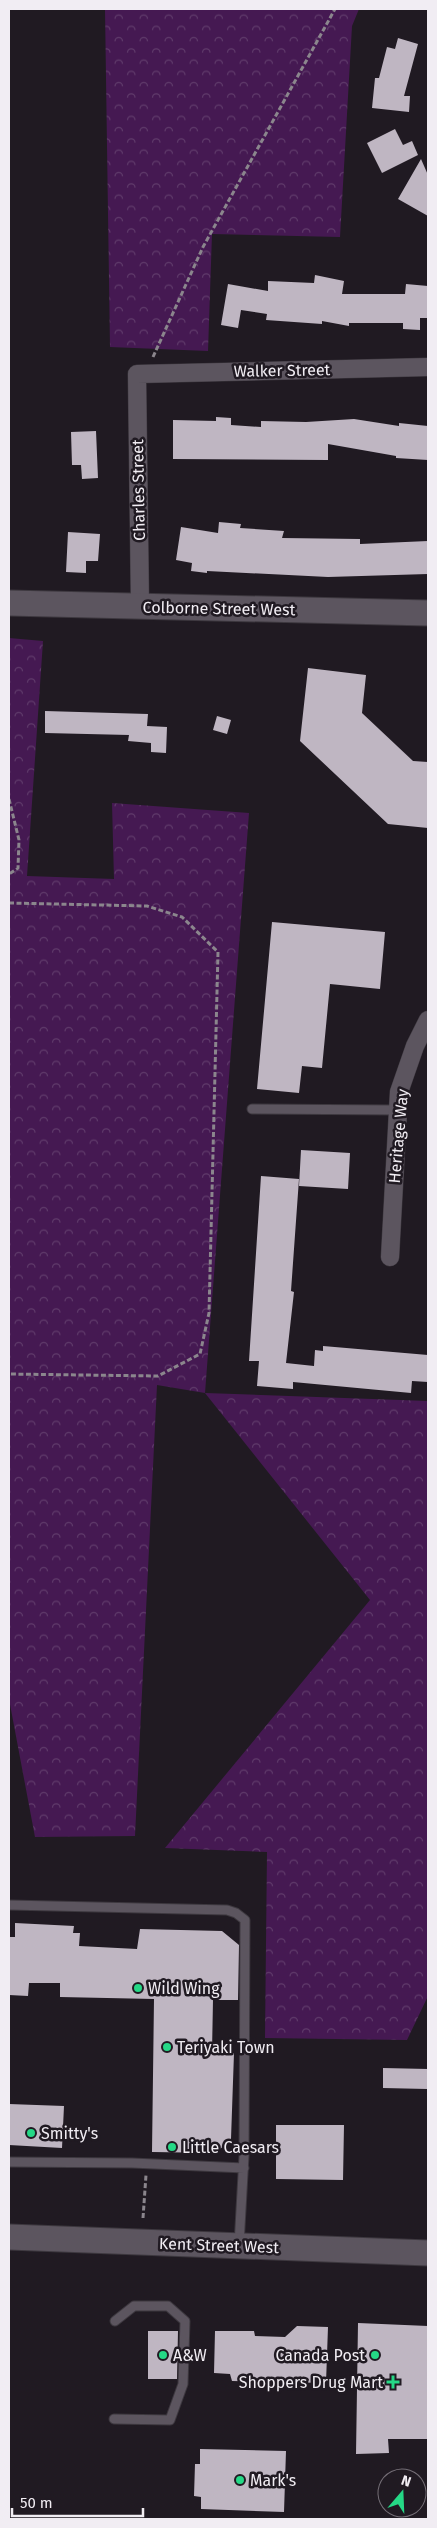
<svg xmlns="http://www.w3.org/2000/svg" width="437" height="2528" viewBox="0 0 437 2528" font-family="'Fira Sans',sans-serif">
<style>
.forest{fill:url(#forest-crowns)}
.building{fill:#bfb6c2}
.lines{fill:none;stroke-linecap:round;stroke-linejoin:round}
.lane-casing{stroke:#3d383f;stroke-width:11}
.street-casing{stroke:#3d383f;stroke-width:19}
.secondary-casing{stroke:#3d383f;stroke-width:27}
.path{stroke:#8b868d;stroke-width:3;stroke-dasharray:5 2.5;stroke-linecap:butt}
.lane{stroke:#5c555f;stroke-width:9}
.street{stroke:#5c555f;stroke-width:18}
.secondary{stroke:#5c555f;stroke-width:25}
.poi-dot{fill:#25d886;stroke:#201a22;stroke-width:2}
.labels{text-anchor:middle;stroke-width:5;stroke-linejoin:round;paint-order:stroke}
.street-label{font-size:16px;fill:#f1edf3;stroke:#201a22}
.poi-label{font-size:16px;fill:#f1edf3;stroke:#201a22;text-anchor:start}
</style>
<defs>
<pattern id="forest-crowns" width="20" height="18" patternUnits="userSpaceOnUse" patternTransform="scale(1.25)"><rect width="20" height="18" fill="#451952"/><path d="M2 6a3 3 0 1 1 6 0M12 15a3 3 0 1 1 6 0" fill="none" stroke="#603b6b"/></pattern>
</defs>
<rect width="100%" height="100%" fill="#201a22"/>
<path class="forest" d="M105,9H359L352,26L340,237L212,234L208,351L110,347Z
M9,638L43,641L27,876L114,879L112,803L249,813L205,1393L428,1401V1996L407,2040L265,2038L267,1852L165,1848L370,1600L205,1393L157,1385L135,1836L35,1837L9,1699Z"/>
<path class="building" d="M398,38L418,44L404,96H410L409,112L372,108L375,78H379L387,47L395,49Z
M395,129L403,145L412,141L418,155L382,173L367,143Z
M421,159L428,175V216L398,199Z
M315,275L344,281L342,294H405L406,284L428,286V318H420V330L403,329V323H349V326L322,321V324L266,320L267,314L241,310L238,328L221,325L228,284L268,291V281L314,283Z
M216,417L231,418V425L261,427V421L306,422L354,419L399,426V423L428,426V460L396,458V456L328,444V460L173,459V420L216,421Z
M96,431L98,478L82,479L81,465H72L71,432Z
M219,522L241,524L240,528L284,531L282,538L360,539V544L428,541V574L328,577L207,571V573L191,571L192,563L176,560L181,527L218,533Z
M68,532L100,534L98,561H86V573L66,572Z
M308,668L366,675L362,713L413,761L428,762V828L388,824L300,741Z
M45,711L148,714L147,726L167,727L166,753L151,752V743L128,741L129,735L45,733Z
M217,716L231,720L227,734L213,730Z
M272,922L385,932L380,989L330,984L322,1068L302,1066L299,1093L257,1089Z
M301,1150L350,1153L348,1189L299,1186Z
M261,1176L299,1179L291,1291L294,1292L286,1363L314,1366L315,1350L323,1351V1346L428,1355V1382L412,1381L411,1393L293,1382V1389L257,1386L259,1361H249Z
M15,1923L74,1926L73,1933H80L79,1946L137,1949L140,1929L222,1931L239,1945L238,2000H213L212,2052L234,2053L231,2139L216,2153L152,2152L154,1999L60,1997V1983H29L28,1996L9,1995V1937H15Z
M383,2068L428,2069L427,2089L383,2088Z
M9,2104L64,2106L62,2148L9,2145Z
M276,2125H344L343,2180L276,2179Z
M358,2323L428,2326V2439H388L389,2453L356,2454Z
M297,2326L328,2327L326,2383L232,2381L230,2374L214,2373L215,2331H254L255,2336L285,2337Z
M148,2331H178L177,2379H148Z
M200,2449L286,2451L284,2512L201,2509V2497L194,2496L195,2464H200Z"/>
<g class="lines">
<g class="lane-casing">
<path id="lane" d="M252,1109L398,1110
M9,1905L227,1910L236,1913L245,1920L244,2156L239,2245
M9,2162L132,2163L244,2168
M114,2419L170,2420L183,2384L185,2321L168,2306H134L115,2321"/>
</g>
<g class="street-casing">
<path id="street" d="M140,606L137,374L428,367
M390,1257L399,1092L415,1046L428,1020"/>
</g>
<g class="secondary-casing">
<path id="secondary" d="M9,603L428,613
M9,2237L428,2253"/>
</g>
<path class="path" d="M153,357L203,247L335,9
M9,799L19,840L18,868L9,874
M9,903L147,906L182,917L218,952L209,1313L200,1354L158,1376L9,1374
M143,2218L146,2175"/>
<use href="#lane" class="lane"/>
<use href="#street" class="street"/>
<use href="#secondary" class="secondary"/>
</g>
<g class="poi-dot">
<circle cx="138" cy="1988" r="5"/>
<circle cx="167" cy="2047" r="5"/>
<circle cx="31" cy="2133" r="5"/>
<circle cx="172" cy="2147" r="5"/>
<circle cx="163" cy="2355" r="5"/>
<circle cx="375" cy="2355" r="5"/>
<path d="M390.5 2374.5h5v5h5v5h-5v5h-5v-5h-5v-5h5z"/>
<circle cx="240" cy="2480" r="5"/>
</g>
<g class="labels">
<g class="street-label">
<text transform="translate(282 370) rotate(-1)" y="6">Walker Street</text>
<text transform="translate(138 490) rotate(-91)" y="6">Charles Street</text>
<text transform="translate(219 608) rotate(1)" y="6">Colborne Street West</text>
<text transform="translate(398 1136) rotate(-85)" y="6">Heritage Way</text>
<text transform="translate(219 2245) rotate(2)" y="6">Kent Street West</text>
</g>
<g class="poi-label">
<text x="148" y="1994">Wild Wing</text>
<text x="177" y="2053">Teriyaki Town</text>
<text x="41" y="2139">Smitty's</text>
<text x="182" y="2153">Little Caesars</text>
<text x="173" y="2361">A&amp;W</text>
<text x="365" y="2361" text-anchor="end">Canada Post</text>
<text x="383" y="2388" text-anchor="end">Shoppers Drug Mart</text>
<text x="250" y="2486">Mark's</text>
</g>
</g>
<rect width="437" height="2528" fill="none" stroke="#f1edf3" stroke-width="20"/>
<g transform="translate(402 2493) rotate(19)"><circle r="24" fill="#201a22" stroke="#746e76"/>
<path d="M0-4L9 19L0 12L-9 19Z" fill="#25d886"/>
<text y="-8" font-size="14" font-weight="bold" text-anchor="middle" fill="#f1edf3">N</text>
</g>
<path d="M12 2508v8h131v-8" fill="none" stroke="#f1edf3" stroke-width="2.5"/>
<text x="20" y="2508" font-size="15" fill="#f1edf3" stroke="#201a22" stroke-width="4" paint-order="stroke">50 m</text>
</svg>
